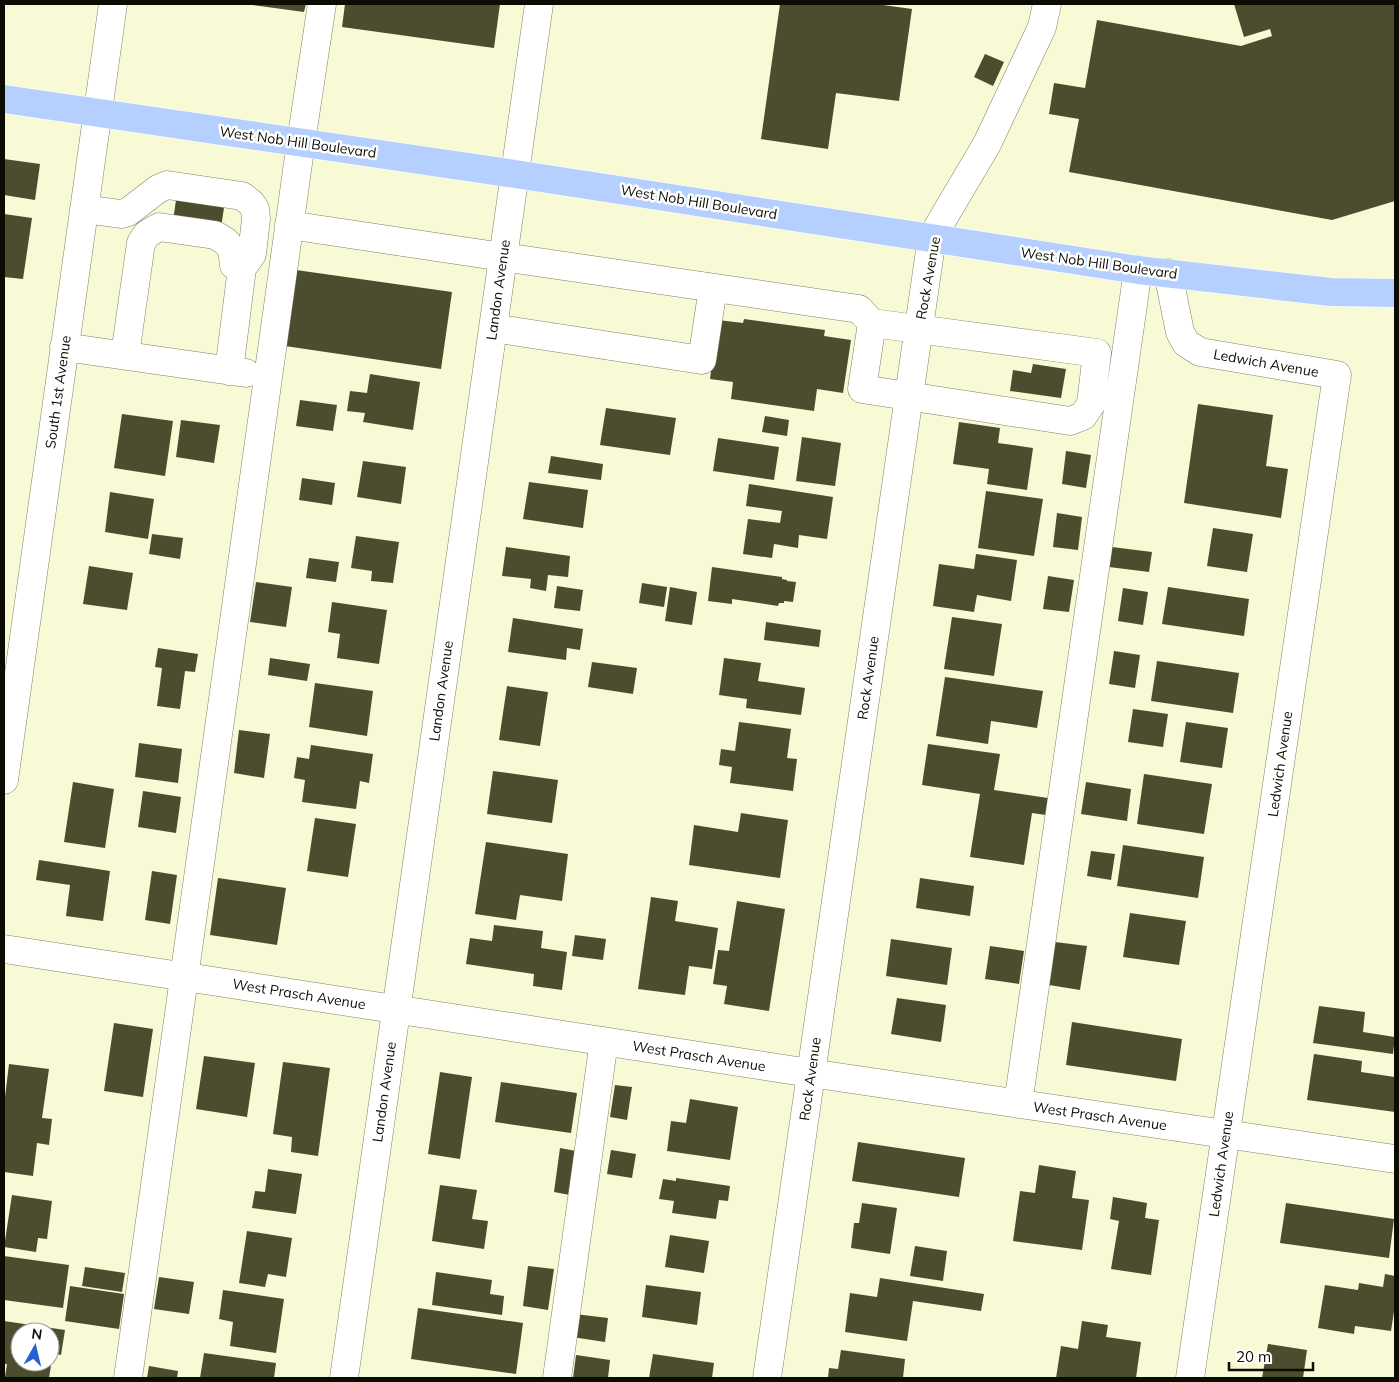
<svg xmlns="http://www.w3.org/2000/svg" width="1399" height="1382" viewBox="0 0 1399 1382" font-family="Mulish,sans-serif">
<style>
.building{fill:#4c4d2e;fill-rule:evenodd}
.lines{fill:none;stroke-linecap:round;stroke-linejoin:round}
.minor-casing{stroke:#808261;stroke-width:29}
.major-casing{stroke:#fff;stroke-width:29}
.minor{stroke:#fff;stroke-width:28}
.major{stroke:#b5d0ff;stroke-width:28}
.labels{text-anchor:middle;stroke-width:5;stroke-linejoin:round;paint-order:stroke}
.street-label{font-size:14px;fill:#0c0c03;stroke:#fff}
</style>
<rect width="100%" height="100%" fill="#f8fad6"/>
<path class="building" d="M253,4H306L304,12L253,5Z
M345,4H500L494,48L342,27Z
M780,4H876L912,9L899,101L836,93L828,149L761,139Z
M1234,4H1395V201L1332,220L1069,172L1079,119L1049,114L1054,83L1085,88L1097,20L1241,46L1272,36L1270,29L1244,37Z
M985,54L1004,62L993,86L974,77Z
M4,159L40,164L35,200L4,195Z
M177,193L225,201L221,228L173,221Z
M4,214L32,218L23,279L4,277Z
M296,270L452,292L441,369L285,346Z
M744,319L825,330L824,336L851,340L843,393L817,389L814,411L731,399L733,382L710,379L718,320L743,323Z
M1033,364L1066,369L1061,398L1010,391L1013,370L1031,373Z
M370,374L420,382L413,430L363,422L365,413L347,411L350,391L367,393Z
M300,400L337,405L333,431L296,426Z
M1198,404L1273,415L1266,466L1288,469L1281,518L1184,503Z
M606,408L676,418L670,455L600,445Z
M122,414L173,421L165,476L114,468Z
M765,416L789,420L787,436L762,432Z
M181,420L220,425L214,463L176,457Z
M959,422L1000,428L998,443L1033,448L1027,490L987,484L989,469L953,464Z
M802,437L841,443L835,486L796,481Z
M718,438L779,447L774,480L713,471Z
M1066,451L1091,455L1086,488L1062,484Z
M551,456L603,464L601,480L548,473Z
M363,461L406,467L401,504L357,497Z
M302,478L335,483L332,505L299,500Z
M529,482L588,490L583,528L523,519Z
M749,484L833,497L827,539L799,535L798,548L774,544L772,558L743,554L748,519L780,523L782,511L746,506Z
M986,491L1043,499L1034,556L978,548Z
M110,492L154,499L148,539L105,532Z
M1057,513L1082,517L1078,550L1053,547Z
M1213,528L1253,534L1247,572L1207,566Z
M152,534L183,538L180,559L149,554Z
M356,536L399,542L393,583L371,581L372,571L351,568Z
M506,547L570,556L568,577L548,575L546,591L530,588L531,579L502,576Z
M1112,547L1152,552L1149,572L1109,567Z
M976,554L1017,560L1011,601L977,595L974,612L933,606L939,564L974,569Z
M309,558L339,562L336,582L306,578Z
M89,566L133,573L127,610L83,604Z
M712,567L782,577V579L787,580V581L796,582L793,602L784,601V603H779L778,606L732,599V604L708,601Z
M1048,576L1074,580L1069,612L1043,609Z
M256,582L292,587L286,627L250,622Z
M642,583L667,587L664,607L639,603Z
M557,586L583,590L580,611L554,608Z
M670,587L697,592L692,625L665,621Z
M1168,587L1249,599L1244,636L1162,624Z
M1123,588L1148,592L1143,625L1118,621Z
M332,602L387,610L379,664L337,658L340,634L328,632Z
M952,617L1002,624L994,676L944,669Z
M513,618L583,629L580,650L567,648L566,660L508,652Z
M766,622L821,630L819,647L764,640Z
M158,648L198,654L195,672L185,671L180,709L157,706L162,668L155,667Z
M1114,651L1140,655L1135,688L1109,684Z
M270,658L310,664L307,681L268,675Z
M724,658L761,663L758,681L805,688L801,715L746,708L747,699L719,695Z
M1157,661L1239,673L1233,713L1151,701Z
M592,662L637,668L633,694L588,687Z
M945,677L1043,691L1037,728L991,721L988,744L936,736Z
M315,683L373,691L367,736L309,727Z
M507,686L548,692L540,746L499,740Z
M1133,709L1168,714L1163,747L1128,742Z
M739,722L791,729L787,758L797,759L793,791L730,783L732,767L719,765L721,749L735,751Z
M1186,722L1228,728L1222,768L1180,762Z
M239,730L270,734L264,778L234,773Z
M139,743L182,749L178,783L135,777Z
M928,744L1000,754L994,790L1048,798L1046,815L1032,813L1024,865L970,857L980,794L922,785Z
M311,745L373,754L369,783L360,781L356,809L302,802L305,780L294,778L297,757L309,759Z
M493,771L558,780L552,823L487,814Z
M1144,774L1212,784L1204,834L1137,824Z
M73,782L114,789L105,848L64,842Z
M1086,782L1131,789L1127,821L1081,814Z
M143,791L181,797L176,833L138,827Z
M741,813L788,820L780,878L689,865L694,825L738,832Z
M315,818L356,824L348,877L307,871Z
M486,842L568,854L562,901L520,895L516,920L475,914Z
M1123,845L1204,857L1198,898L1117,886Z
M1091,851L1115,854L1111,880L1087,876Z
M39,860L110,871L103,921L66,916L70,885L36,880Z
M152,871L177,875L170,924L145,920Z
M218,878L286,888L277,945L210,935Z
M920,878L974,886L970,916L916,908Z
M651,897L678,901L675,921L718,928L712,969L689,966L685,995L638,989Z
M737,901L785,909L769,1011L724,1004L727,986L713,984L718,950L729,951Z
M1130,913L1186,921L1179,965L1123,957Z
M494,925L543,931L541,948L567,952L562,990L533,986L534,974L466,964L470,938L492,941Z
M575,935L606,939L603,960L572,956Z
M891,939L952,948L947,985L886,976Z
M1055,942L1087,946L1080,990L1049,985Z
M990,946L1024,951L1019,984L985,979Z
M897,998L946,1005L941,1042L891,1034Z
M1319,1006L1365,1012L1363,1032L1395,1037L1393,1054L1313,1043Z
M1072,1022L1182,1039L1176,1081L1066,1065Z
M114,1023L153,1029L143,1097L104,1091Z
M1314,1054L1362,1061L1361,1072L1395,1077V1112L1307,1100Z
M204,1056L255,1063L247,1117L196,1109Z
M283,1062L330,1068L318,1156L291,1152L292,1137L273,1134Z
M9,1064L49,1069L42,1118L52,1119L49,1145L37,1143L33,1176L4,1172V1105Z
M440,1072L472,1077L460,1159L428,1154Z
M501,1082L577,1093L571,1133L495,1122Z
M615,1085L632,1087L627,1120L610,1117Z
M690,1099L738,1107L730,1160L667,1151L671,1121L686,1123Z
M858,1142L965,1158L959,1197L852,1181Z
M560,1148L576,1151L570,1195L554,1192Z
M611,1150L636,1154L632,1178L607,1174Z
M1039,1165L1076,1171L1072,1198L1089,1200L1082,1250L1013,1241L1020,1191L1035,1193Z
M268,1169L302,1174L296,1214L252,1208L255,1191L265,1192Z
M676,1178L730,1186L728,1201L719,1200L716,1219L672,1213L674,1201L659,1199L663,1179L676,1181Z
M440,1185L477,1190L472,1219L488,1221L484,1249L432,1241Z
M12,1195L52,1201L47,1239L38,1238L36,1252L4,1247Z
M1113,1197L1147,1203L1145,1218L1159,1220L1151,1275L1111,1269L1119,1221L1110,1219Z
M862,1203L897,1208L890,1254L851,1248L854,1223H859Z
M1286,1203L1394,1219L1389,1258L1280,1243Z
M247,1231L292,1238L286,1277L268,1274L265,1287L239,1283Z
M670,1235L709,1241L704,1273L665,1267Z
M915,1246L947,1251L943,1281L910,1276Z
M4,1256L69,1265L63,1308L4,1300Z
M528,1266L554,1269L548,1310L523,1306Z
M85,1267L125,1273L122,1292L82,1286Z
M436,1272L492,1280L490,1294L504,1296L502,1315L432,1305Z
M1385,1274L1395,1276V1305L1391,1331L1355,1326L1354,1334L1318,1328L1325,1285L1358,1290L1359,1283L1383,1287Z
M159,1277L194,1282L189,1314L154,1309Z
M880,1278L984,1294L981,1311L913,1301L907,1341L845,1332L850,1293L877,1297Z
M646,1285L701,1292L697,1325L642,1317Z
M70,1286L124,1294L119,1329L65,1321Z
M223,1290L284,1299L276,1353L230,1346L233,1322L219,1319Z
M418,1308L523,1323L516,1374L411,1359Z
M575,1314L608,1318L605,1342L572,1337Z
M4,1321L65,1330L61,1355L53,1353L49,1378L5,1377L7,1364H4ZM20,1332H50V1362H20Z
M1082,1321L1108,1325L1106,1337L1141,1342L1136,1378H1056L1061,1346L1078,1349Z
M1268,1344L1307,1350L1303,1378H1262Z
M841,1350L905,1359L903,1378H828L829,1368L838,1369Z
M204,1353L276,1363L274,1378H200Z
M653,1354L714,1363L712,1378H649Z
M576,1355L610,1360L608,1378H573Z
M149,1366L178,1371L177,1378H147Z"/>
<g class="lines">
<g class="minor-casing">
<path id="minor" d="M84,209L121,214L128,212L158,189L167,185L242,196L251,203L255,209L256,219L252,254L242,268L229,371
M289,225L503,257L859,309L872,323
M1168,273L1180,332L1186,343L1200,352L1337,375L1190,1378
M872,323L1097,353L1091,404L1083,416L1070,421L862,389Z
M493,328L702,360L713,288
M64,347L246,373
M125,355L141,243L147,234L159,227L215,235L225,241L232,249L234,265L242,268
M4,780L113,4
M4,949L810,1073L1395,1159
M1018,1104L1138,270
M128,1378L301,142L322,4
M344,1378L539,4
M557,1378L604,1041
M767,1378L932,237L987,144L1042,27L1047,4"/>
</g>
<g class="major-casing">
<path id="major" d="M4,99L515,174L1138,270L1331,292L1395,293"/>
</g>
<use href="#minor" class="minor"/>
<use href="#major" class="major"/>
</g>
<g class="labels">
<g class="street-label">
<text transform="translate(298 142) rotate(8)" y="5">West Nob Hill Boulevard</text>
<text transform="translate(699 202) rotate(9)" y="5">West Nob Hill Boulevard</text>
<text transform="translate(1099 263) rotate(8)" y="5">West Nob Hill Boulevard</text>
<text transform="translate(928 278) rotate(-80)" y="5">Rock Avenue</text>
<text transform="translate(498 290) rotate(-82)" y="5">Landon Avenue</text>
<text transform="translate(1266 363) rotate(10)" y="5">Ledwich Avenue</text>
<text transform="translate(58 392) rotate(-82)" y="5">South 1st Avenue</text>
<text transform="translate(868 678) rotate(-82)" y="5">Rock Avenue</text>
<text transform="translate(441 691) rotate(-82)" y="5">Landon Avenue</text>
<text transform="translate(1280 764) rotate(-82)" y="5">Ledwich Avenue</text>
<text transform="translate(299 994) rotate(9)" y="5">West Prasch Avenue</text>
<text transform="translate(699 1056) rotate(9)" y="5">West Prasch Avenue</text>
<text transform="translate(810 1079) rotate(-82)" y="5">Rock Avenue</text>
<text transform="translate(384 1092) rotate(-82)" y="5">Landon Avenue</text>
<text transform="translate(1100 1116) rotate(8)" y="5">West Prasch Avenue</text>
<text transform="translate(1221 1164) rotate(-82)" y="5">Ledwich Avenue</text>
</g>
</g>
<rect width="1399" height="1382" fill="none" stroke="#0c0c03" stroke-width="10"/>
<g transform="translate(35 1347) rotate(8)"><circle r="24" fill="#ffffff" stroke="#9e9e9a"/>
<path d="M0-4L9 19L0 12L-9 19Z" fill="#2562cf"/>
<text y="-8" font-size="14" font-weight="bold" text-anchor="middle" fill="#0c0c03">N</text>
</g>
<path d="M1229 1362v8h84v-8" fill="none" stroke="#0c0c03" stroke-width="2.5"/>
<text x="1236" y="1362" font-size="15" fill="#0c0c03" stroke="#ffffff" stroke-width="4" paint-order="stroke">20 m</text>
</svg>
